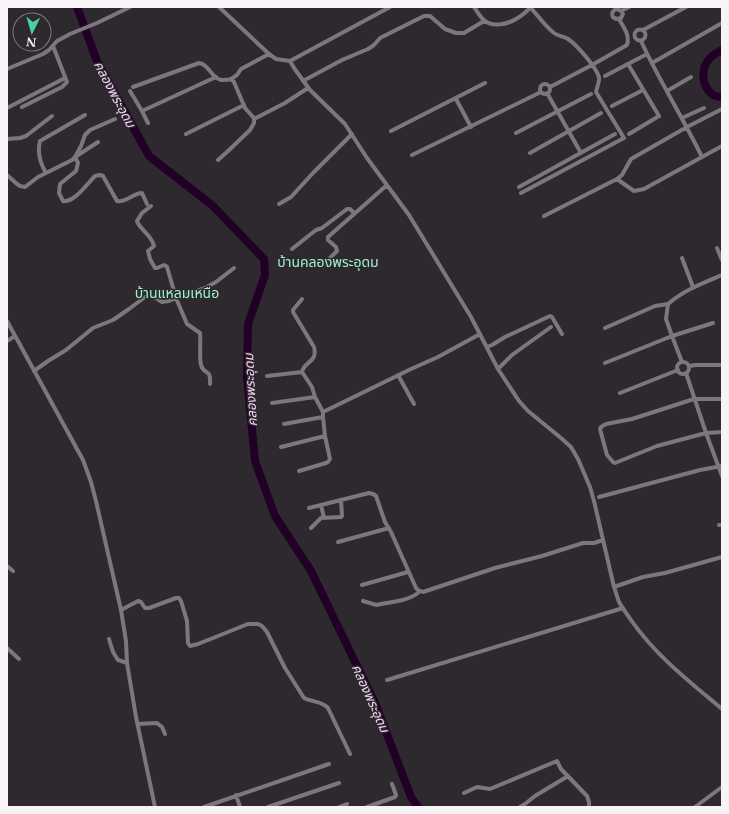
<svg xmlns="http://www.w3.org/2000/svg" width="729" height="814" viewBox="0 0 729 814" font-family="'Libre Baskerville','Noto Sans Thai',serif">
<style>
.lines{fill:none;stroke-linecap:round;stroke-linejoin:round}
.river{stroke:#210025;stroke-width:8}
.minor{stroke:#7b787b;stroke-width:4}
.labels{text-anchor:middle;stroke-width:3;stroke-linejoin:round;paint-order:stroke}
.water-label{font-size:13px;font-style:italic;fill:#f5d6f8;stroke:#2e292e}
.quarter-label{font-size:14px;fill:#9cf2cb;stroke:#2e292e}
</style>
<rect width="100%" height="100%" fill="#2e292e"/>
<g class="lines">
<path class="river" d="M77,7L97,61L149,156L213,206L264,259L265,275L248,324L247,377L255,461L275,516L311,571L375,703L411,797L418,807
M722,50C718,52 714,54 711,57C700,68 701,86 713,95C715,96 719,97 722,97"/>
<path class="minor" d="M219,7L269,54L276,59L290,61L390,7
M474,7C477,11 480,17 484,20C492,28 508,24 516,19C522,16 527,11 531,7
M621,11L623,14L621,18L616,19L613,17C611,13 613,10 617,9L621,11L629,7
M634.5 35a5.5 5.5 0 1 1 11 0a5.5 5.5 0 1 1-11 0Z
M643,30L686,7
M641,41C659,80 683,118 702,157
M290,61L294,68L310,90L345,124L367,158L409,215L471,317L498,369L519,401L528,411L561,438L571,447L578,459L590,487L594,501L614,587C616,592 617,597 619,602C623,609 627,614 631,620C656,656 690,682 722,709
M652,63L722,23
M628,64L659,116L629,134
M7,69L43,54L49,50L57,41L70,34L97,23L130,7
M605,76L647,54
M303,81L342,60L368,49L374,45L380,38L424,16H430L445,29L456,33H464L484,21
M540 89a5 5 0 1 1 10 0a5 5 0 1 1-10 0Z
M133,87L199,63C209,64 211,78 221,80C224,80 228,80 231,79
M550,87L592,65L627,45C630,35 624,28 619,19
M130,91L142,111
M667,91L691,77
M547,93L581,153
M456,99L471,127
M612,106L643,90
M22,107L62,87L67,82L53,46
M7,108L65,78
M682,118L704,108
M254,119L285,103L308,88
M148,123L142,111L216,77
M391,131L485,83
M516,133L591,94
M186,134L244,105
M7,139L20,138L26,136L52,116
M98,142L75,157L78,163L76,171L60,184L59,193L63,201C74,203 87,184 95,176L100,175L103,176L117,201C126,203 133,193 142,193L147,204
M530,153L601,113
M412,155L541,92
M218,160L227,152L250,130L254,123V119L253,117L245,108L234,82L231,79L237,75L241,69L269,54
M46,173C40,163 37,153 40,141L85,115
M7,175L17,184L20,186L25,187L38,177L72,160L75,157L81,146L85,135L90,130L115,119
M617,179L634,191L644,189L722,146
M519,187L615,134
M521,193L624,138L596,92C597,87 600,81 599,77C596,67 577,45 568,39C563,36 558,36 554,33C545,26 538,16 531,8
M279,204L291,197L313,173L352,134
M151,206L142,213L137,221C140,230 152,235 154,246L148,251L150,259L155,268H157L164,265L166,266L167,267L176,298L187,324L200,333C201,343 199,355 201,365C204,376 211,367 210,384
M544,216L617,179L622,175L631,159L687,127L722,109
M717,248L722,260
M292,249L316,230L322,228L347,209H350L354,213
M682,258L693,287
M324,264L337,251L336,247L328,240V237L387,185
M7,321L83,460L91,482L96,501L121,610L126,641L127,663L136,717L155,807
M605,328L655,306L668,304
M7,341L15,336
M487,347L492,345L505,337L550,316L552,317L562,334
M682,362L672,336L666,319L668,304C684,290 703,283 722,275
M677 368a6 6 0 1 1 12 0a6 6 0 1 1-12 0Z
M605,363L672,336L713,323
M689,366L696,365H722
M498,369L512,355L551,327
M34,371L48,361L66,350L93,328L113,320L129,309L145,297L149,296L154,297L162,302L169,301L176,298L205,288L216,282L234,268
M686,373L706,433L722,476
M398,375L414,404
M267,376L302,372
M620,393L678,370
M722,399H694L632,419L606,424L601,427L600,429L607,455L613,462L615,463L657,446L706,433L722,432
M272,403L315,397
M323,412L411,369L438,357L480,334
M284,424L323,417
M281,447L325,436
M299,471L326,463L328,462L330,459L325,436L323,417V412L315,397L312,387L302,372C304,361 318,363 314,347L293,312V310L302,299
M599,497L700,470L722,466
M321,505L324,518
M309,508L369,493L373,494L376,496L385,522L391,532L416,588L418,590L423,592L495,568L542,556L583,543H594L603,540
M719,525H722
M311,528L321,518L341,517L342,516L341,500
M338,542L389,528
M7,566L13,571
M362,585L408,572
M614,587L643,577L665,573L722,557
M363,601L373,604L377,605C390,602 411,601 420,591
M121,610L138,601L141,602L145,608H149L176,598H179L181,601L187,621L188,643L190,646L198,644L248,624H258L262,626L267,632L285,668L304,698C312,702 322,701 328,708L350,754
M109,639L113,652L118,660L127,663
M7,648L19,659
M387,680L623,608
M137,724L157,723L162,727L165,734
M464,793L477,787L490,789L557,761L561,769L587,796L589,802V807
M236,795L240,807
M204,807L329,764
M268,807L339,783
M339,807L347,804
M367,807L395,797L396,795L392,784
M520,807L525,804L535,796L568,776
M695,807L722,787"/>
</g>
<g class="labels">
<g class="water-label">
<text transform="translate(115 94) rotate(62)" y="5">คลองพระอุดม</text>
<text transform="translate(250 390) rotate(-93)" y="5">คลองพระอุดม</text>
<text transform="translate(371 698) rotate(66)" y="5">คลองพระอุดม</text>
</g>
<g class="quarter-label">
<text x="328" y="267">บ้านคลองพระอุดม</text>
<text x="177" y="298">บ้านแหลมเหนือ</text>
</g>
</g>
<rect width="729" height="814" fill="none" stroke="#f7f3f7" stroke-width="16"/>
<g transform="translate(32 32) rotate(185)"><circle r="19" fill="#2e292e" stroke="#7e7a7e"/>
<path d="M0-3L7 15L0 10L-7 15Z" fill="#46d49e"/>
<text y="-6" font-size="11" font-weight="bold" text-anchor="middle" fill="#f7f3f7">N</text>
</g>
</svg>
